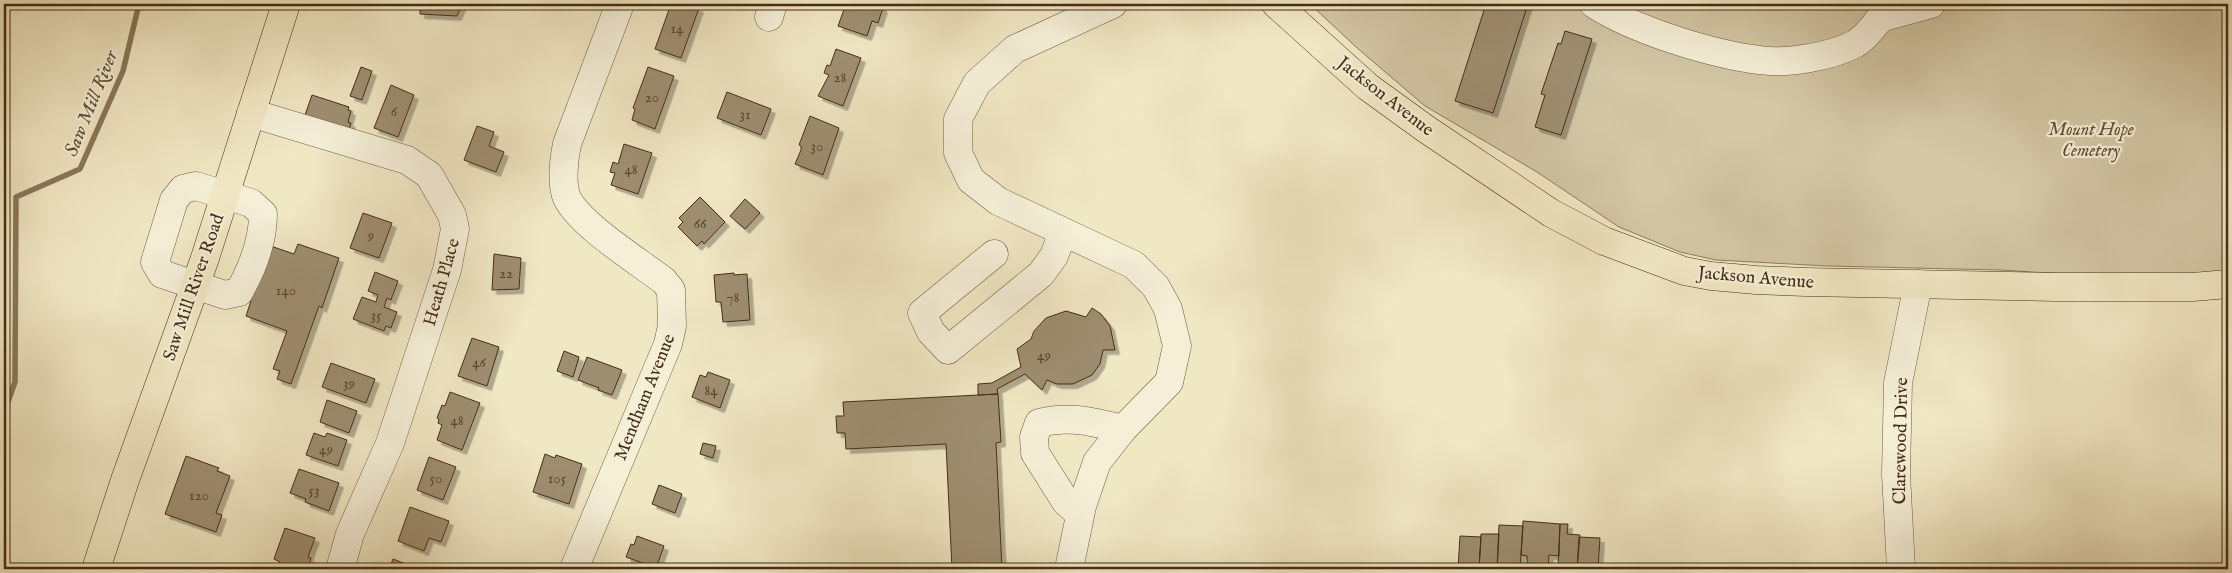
<svg xmlns="http://www.w3.org/2000/svg" width="2232" height="573" viewBox="0 0 2232 573" font-family="'IM FELL English',serif">
<style>
.green{fill:#d3c7a5;stroke:#8c7a5c}
.lines{fill:none;stroke-linecap:round;stroke-linejoin:round}
.stream{stroke:#89775a;stroke-width:5.5}
.building{fill:#9e8e6f;stroke:#452d14;filter:url(#shadow)}
.minor-casing{stroke:#705c40;stroke-width:29}
.major-casing{stroke:#452d14;stroke-width:29}
.minor{stroke:#f5efd8;stroke-width:28}
.major{stroke:#f0e7c3;stroke-width:28}
.labels{text-anchor:middle;stroke-width:4.5;stroke-linejoin:round;paint-order:stroke}
.number-label{font-size:15px;fill:#5b452b}
.street-label{font-size:18px;fill:#452d14;stroke:#f5efd8}
.park-label{font-size:18px;font-style:italic;fill:#614c31;stroke:#f5efd8}
.water-label{font-size:19px;font-style:italic;fill:#614c31;stroke:#f5efd8}
</style>
<defs>
<filter id="shadow"><feDropShadow dx="4.5" dy="4.5" stdDeviation="0" flood-color="#0004"/></filter>
</defs>
<rect width="100%" height="100%" fill="#f0e7c3"/>
<filter id="stains"><feTurbulence type="fractalNoise" baseFrequency=".004" numOctaves="4"/><feColorMatrix values="0 0 0 0 .2 0 0 0 0 .09 0 0 0 0 .02 0 0 0 .5 -.17"/></filter>
<radialGradient id="worn" r=".72"><stop offset=".6" stop-color="#630" stop-opacity="0"/><stop offset="1" stop-color="#630" stop-opacity=".3"/></radialGradient>
<path class="green" d="M1310,4H2228V276L2180,281L2000,270L1828,266L1716,260L1680,252L1619,227L1537,172L1425,106L1356,47Z"/>
<g class="lines">
<path class="stream" d="M4,413L15,382L16,197L80,169L123,71L139,4"/>
</g>
<path class="building" d="M420,4H462L457,16L420,14Z
M671,4H688L699,8L681,58L655,49Z
M846,4H882L881,7L883,8L878,23L872,21L867,36L838,26Z
M1486,4H1528L1493,113L1455,101Z
M1565,31L1592,39L1561,135L1535,127L1545,95L1541,94L1558,43L1561,44Z
M836,49L861,58L843,106L818,96L829,75L824,73L827,65L830,66Z
M361,67L372,71L362,100L350,96Z
M648,67L674,76L655,129L632,120L635,109L633,108Z
M391,85L414,95L398,137L374,128Z
M727,92L771,109L761,135L717,118Z
M312,95L349,107L348,110L351,111L348,122L351,123L347,136L304,118Z
M810,116L839,128L823,175L795,164L801,150V146L799,145Z
M477,126L494,132L489,146L504,152L496,172L464,160Z
M624,144L652,153L638,194L611,185L615,173L610,172L613,162L618,164Z
M700,197L725,222L704,244L702,241L697,246L678,227L683,222L679,218Z
M745,199L760,213L745,229L730,216Z
M363,213L392,223L379,258L350,248Z
M253,240L294,254L298,244L339,258L322,308L319,306L291,384L277,379L280,371L273,369L287,331L246,316L251,301L249,298Z
M494,254L521,258L519,289L492,290Z
M375,272L398,281L391,300L387,298L384,307L397,312L391,328L386,326L384,331L353,319L362,297L376,302L378,295L368,291Z
M734,273V275L747,274L750,320L723,322L721,302H716L714,275Z
M1092,308L1101,314L1110,326L1115,350H1103L1100,364L1092,375L1073,384H1057L1047,380L1042,390L1025,374L997,389L998,394L978,395V384L992,383L1021,367L1017,349L1031,339L1034,331L1046,318L1066,311L1086,317Z
M472,338L499,347L487,386L458,376Z
M564,351L579,357L573,377L557,371Z
M587,357L622,370L612,395L598,390L599,388L578,380Z
M331,363L375,379L366,403L322,387Z
M708,372L730,380L720,408L692,397L700,375L706,377Z
M450,392L480,403L462,450L437,440L442,425L438,423L439,419L437,418L442,405L445,406Z
M998,394L1001,442L996,443L1002,569H952L946,444L846,449L845,433H837L836,416H844L843,402Z
M327,400L357,411L349,433L320,422Z
M314,433L325,437L327,433L347,440L338,466L306,455Z
M703,443L716,446L713,458L700,454Z
M545,454L555,458L556,455L582,464L569,504L533,492Z
M186,456L219,468L217,471L230,476L216,513L222,515L216,532L165,514Z
M429,457L456,467L443,500L417,490Z
M299,469L339,483L329,511L305,502L306,499L290,493Z
M659,485L682,494L675,513L652,504Z
M410,507L449,521L441,542L429,538L424,551L398,541Z
M1523,521L1560,524L1559,556L1549,555L1548,569H1527V556L1521,555Z
M1560,524H1568L1567,534L1580,535L1577,569L1558,567Z
M1499,525L1523,526L1520,569H1497Z
M285,528L315,538L308,557L311,558L308,568L303,566L302,569H285L279,567L280,562L274,559Z
M1481,534H1499L1497,569H1479Z
M637,536L664,546L656,568L626,557L631,544L634,545Z
M1460,536L1481,537L1479,569H1458Z
M1579,537L1600,538L1598,569H1577Z
M393,559L419,569H389Z"/>
<g class="lines">
<g class="minor-casing">
<path id="minor" d="M1113,4L1015,49L977,83L958,119V153L971,180L998,201L1134,265L1156,287L1168,309L1177,346L1169,382L1123,429L1097,462L1082,506L1073,508L1066,502L1035,453L1034,437L1039,423C1070,415 1093,422 1123,429
M1594,4C1634,30 1711,54 1759,60C1786,64 1830,57 1855,44C1867,37 1882,16 1890,4
M769,17L773,4
M1880,18L1931,4
M251,113L407,160L429,175L452,215L455,229L447,270L390,443L350,534L340,569
M196,186L251,203L263,214C263,241 252,269 239,292L225,295L162,274L155,262L174,200L183,189Z
M994,254L922,313L931,332L948,350L1041,274L1054,256L1063,232
M574,569L668,344L672,326L671,290L664,281C638,261 580,225 567,198C561,184 564,159 567,144L620,4
M1069,569L1082,506
M1901,569L1896,474L1898,383L1918,284"/>
</g>
<g class="major-casing">
<path id="major" d="M1276,4L1368,87L1426,129L1551,213L1604,241L1684,271L1711,276L1756,280L1806,282L2054,287H2193L2228,284
M96,569L125,480L204,261L286,4"/>
</g>
<use href="#minor" class="minor"/>
<use href="#major" class="major"/>
</g>
<g class="labels">
<g class="number-label">
<text x="677" y="33">14</text>
<text x="840" y="82">28</text>
<text x="652" y="102">20</text>
<text x="394" y="116">6</text>
<text x="745" y="119">31</text>
<text x="817" y="151">30</text>
<text x="631" y="174">48</text>
<text x="700" y="228">66</text>
<text x="371" y="240">9</text>
<text x="506" y="278">22</text>
<text x="286" y="295">140</text>
<text x="733" y="302">78</text>
<text x="376" y="320">35</text>
<text x="1044" y="360">49</text>
<text x="479" y="367">46</text>
<text x="349" y="388">39</text>
<text x="711" y="395">84</text>
<text x="457" y="425">48</text>
<text x="326" y="454">49</text>
<text x="436" y="483">50</text>
<text x="557" y="483">105</text>
<text x="314" y="495">53</text>
<text x="199" y="500">120</text>
</g>
<g class="street-label">
<text transform="translate(1386 96) rotate(38)" y="6">Jackson Avenue</text>
<text transform="translate(1756 277) rotate(5)" y="6">Jackson Avenue</text>
<text transform="translate(441 282) rotate(-74)" y="6">Heath Place</text>
<text transform="translate(193 287) rotate(-71)" y="6">Saw Mill River Road</text>
<text transform="translate(644 397) rotate(-68)" y="6">Mendham Avenue</text>
<text transform="translate(1900 441) rotate(-89)" y="6">Clarewood Drive</text>
</g>
<g class="park-label">
<text x="2091" y="135">Mount Hope<tspan x="2091" dy="21">Cemetery</tspan></text>
</g>
<g class="water-label">
<text transform="translate(90 103) rotate(-68)" y="7">Saw Mill River</text>
</g>
</g>
<rect width="2232" height="573" fill="none" stroke="#f0e7c3" stroke-width="20"/>
<rect x="5" y="5" width="2222" height="563" fill="none" stroke="#452d14" stroke-width="2.5"/>
<rect x="10" y="10" width="2212" height="553" fill="none" stroke="#452d14"/>
<rect width="100%" height="100%" filter="url(#stains)"/>
<rect width="100%" height="100%" fill="url(#worn)"/>
</svg>
